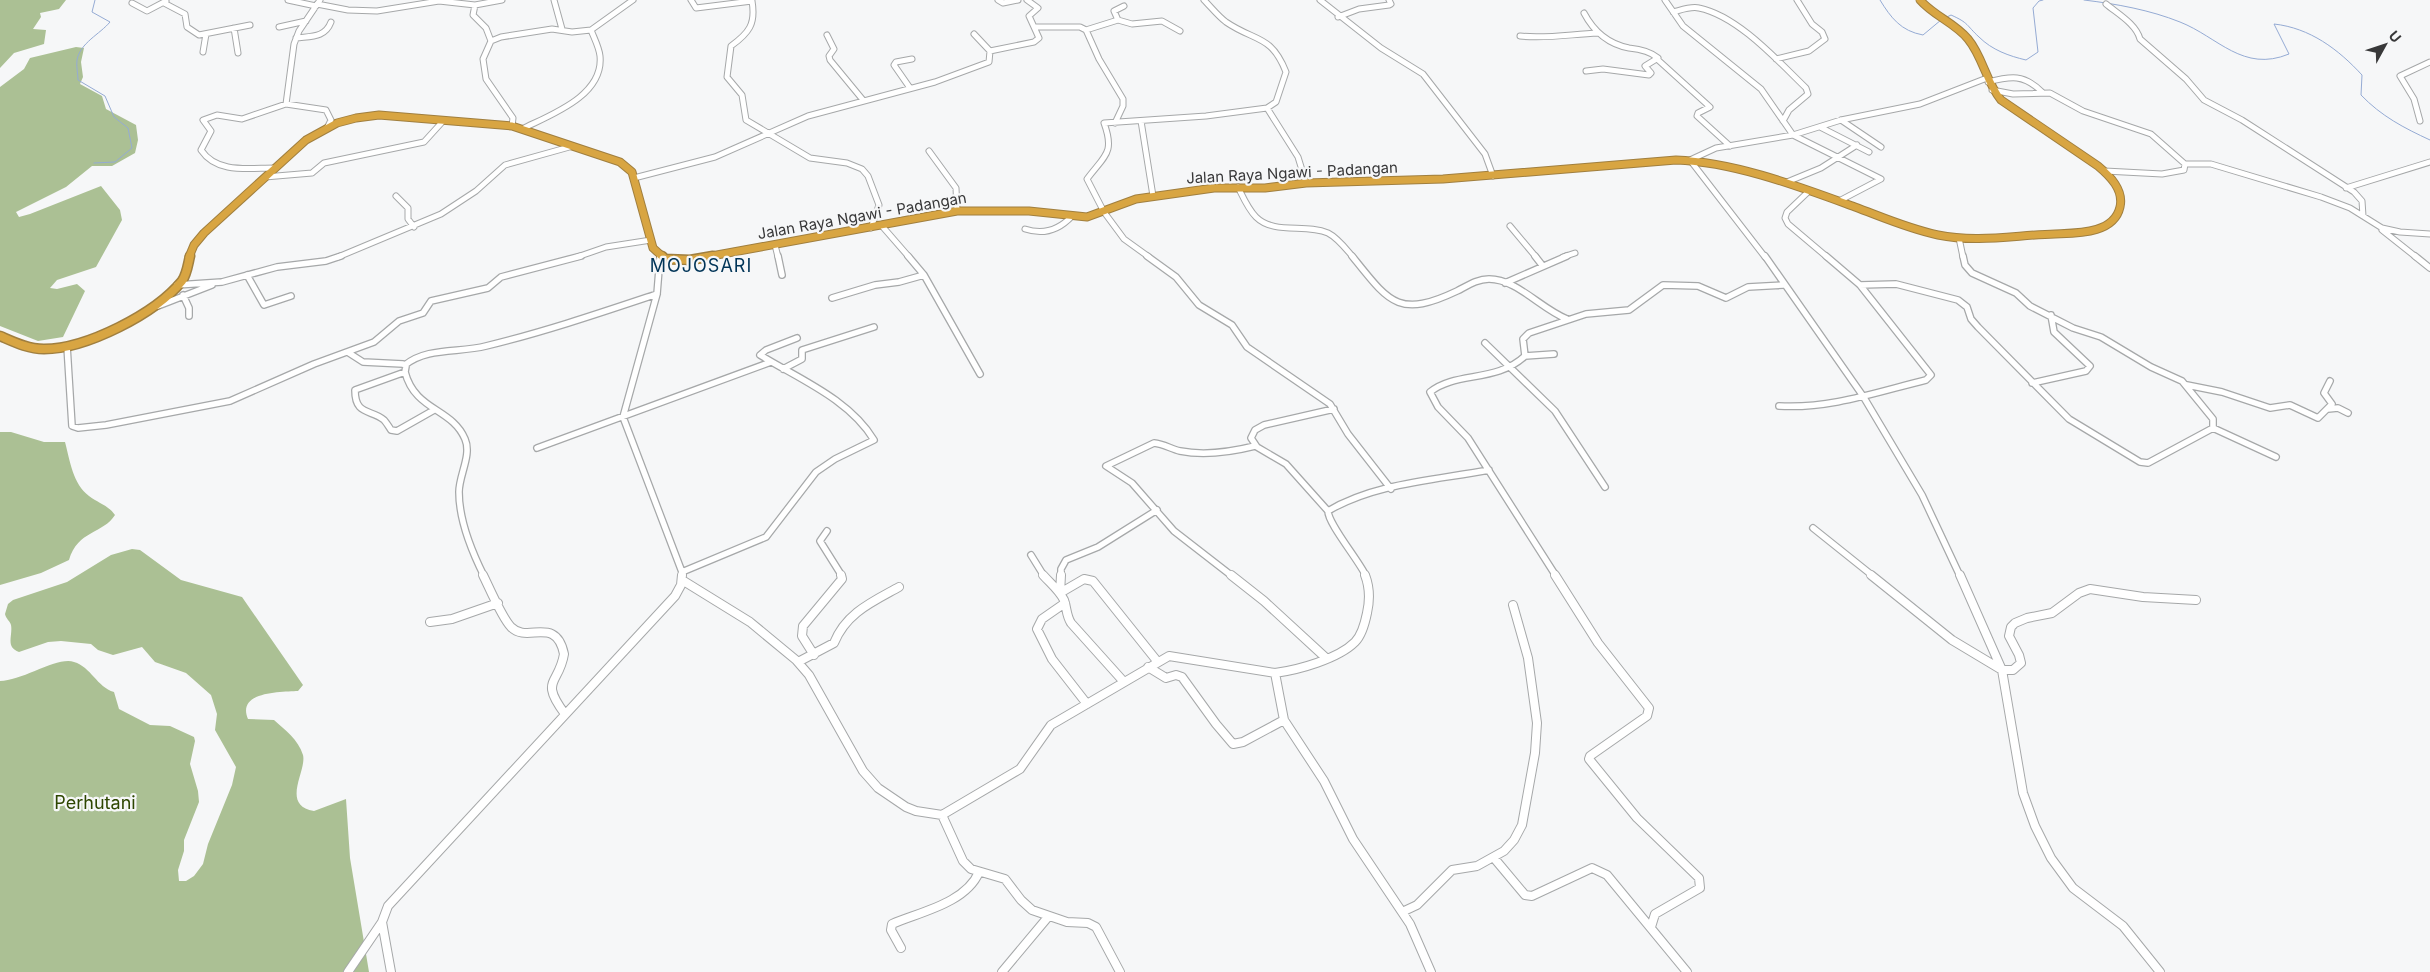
<svg xmlns="http://www.w3.org/2000/svg" width="2430" height="972" viewBox="0 0 2430 972" font-family="Inter,sans-serif">
<style>
.forest{fill:#abc094}
.lines{fill:none;stroke-linecap:round;stroke-linejoin:round}
.stream{stroke:#95abd4;stroke-width:1}
.minor-far2-casing{stroke:#a6a8a9;stroke-width:7}
.minor-far1-casing{stroke:#a6a8a9;stroke-width:8}
.minor-casing{stroke:#a6a8a9;stroke-width:10}
.highway-far1-casing{stroke:#a07f3f;stroke-width:9}
.highway-casing{stroke:#a07f3f;stroke-width:11}
.minor-far2{stroke:#fff;stroke-width:5}
.minor-far1{stroke:#fff;stroke-width:5.5}
.minor{stroke:#fff;stroke-width:8}
.highway-far1{stroke:#d8a542;stroke-width:7}
.highway{stroke:#d8a542;stroke-width:8}
.labels{text-anchor:middle;stroke-width:4.5;stroke-linejoin:round;paint-order:stroke}
.street-label{font-size:15px;fill:#383839;stroke:#f6f7f8}
.quarter-label{font-size:18px;letter-spacing:1px;fill:#003457;stroke:#f6f7f8}
.near-park-label{font-size:18px;fill:#2e4601;stroke:#f6f7f8}
</style>
<rect width="100%" height="100%" fill="#f6f7f8"/>
<path class="forest" d="M0,0H66L59,9L40,13L41,17L33,29L46,30L44,44L14,53L0,68Z
M76,47L84,48L81,62L83,77L80,84L102,96L106,109L136,125L138,140L135,153L112,166H92L66,187L16,212L19,217L30,214L101,186L120,210L122,220L96,267L57,280L50,288L57,289L77,284L85,291L63,337L38,341L0,326V87L24,69L30,58Z
M0,432H11L44,442H65C70,461 73,484 89,496C98,503 108,505 115,515C103,534 78,530 69,560L41,573L0,585Z
M132,549L140,550L181,580L242,597L303,685L298,691C282,692 236,691 248,719L274,720C285,730 298,739 303,755C307,771 280,805 314,811L346,799L350,858L369,972H0V681C22,681 58,656 74,662C91,667 97,687 114,692L119,709L150,725L170,726L194,737L195,741L190,764L198,791L199,802L184,840V851L178,870L179,881H186L194,876L203,864L208,844L232,785L236,767L215,730L217,714L211,695L186,673L155,662L142,647L113,655L98,650L91,644L61,641L48,642L19,652C5,647 13,636 11,625C10,621 6,619 5,614L8,604L13,600L67,582L111,555Z"/>
<g class="lines">
<path class="stream" d="M1880,0C1891,18 1901,31 1923,35L1941,20
M2084,0C2117,4 2150,10 2180,22C2218,37 2243,73 2289,54L2274,24C2310,28 2338,49 2362,75L2361,95C2381,116 2404,128 2430,140
M1945,18L1951,15C1969,23 1966,25 1979,37C1992,50 2009,56 2026,60L2038,52L2033,8L2039,1L2043,0
M94,163L115,162L132,148L128,128L114,117L105,96L78,80C78,73 76,67 77,60C80,43 100,34 110,22L92,12L95,0"/>
<g class="minor-far2-casing">
<path id="minor-far2" d="M288,0L316,6
M320,0L299,31L294,44L286,104L326,110L331,120L327,128
M554,0L562,29
M691,0L696,8L752,1C756,24 749,33 731,46L727,77L742,95L746,120L810,158L847,163L862,169L868,176L879,205L871,228
M998,0L1003,3L1018,0
M1027,0L1038,8L1029,16L1034,27H1080L1086,30L1099,59L1123,99V106L1115,123
M1204,0C1211,7 1218,16 1226,22C1255,42 1271,34 1286,72L1276,102L1267,108
M1320,0L1381,48L1423,74L1485,154L1493,176
M1665,0L1683,26L1761,89L1793,135L1881,179L1839,201
M132,3L147,11L166,1
M164,3L185,14L187,27L199,35L250,25
M317,4L348,10L377,11L439,1L475,5L502,0
M2106,4C2118,14 2136,24 2140,39L2186,79L2204,100L2242,120L2354,192L2362,201L2363,216
M475,5L473,15L486,28L491,41
M1673,12C1681,10 1691,6 1699,8C1738,16 1778,61 1806,88L1808,94L1789,110L1783,121
M1584,13C1594,32 1608,44 1629,48C1639,49 1650,51 1658,58L1645,66L1651,73L1649,75L1603,69L1586,71
M1338,17L1359,9L1389,5L1391,4L1389,0
M1118,20L1114,11L1124,6
M279,27L306,21
M234,28L238,53
M1086,30L1118,20L1132,24L1162,21L1180,31
M827,35L834,49L829,56L830,60L863,100
M1520,36C1546,39 1572,34 1598,33
M296,38C311,36 325,38 331,22
M990,51L1034,42L1039,38L1034,27
M203,52L206,34
M1657,59L1710,107L1698,113L1697,116L1730,146
M1776,59L1809,51L1825,39L1822,32L1812,24L1797,0
M1988,82C2011,76 2024,74 2042,92
M910,88L894,65L896,62L912,59
M1992,90L2013,94L2050,93L2083,111L2151,134L2185,164H2211L2321,197L2350,208L2382,228L2400,232L2430,234
M1841,120L1881,147
M1141,121L1153,196
M2420,121L2414,99L2400,76L2430,62
M512,126L513,118L486,79L483,59L491,41L501,37L552,29L572,32L591,30L633,0
M1820,127L1869,152
M522,129C550,115 604,96 600,56C599,47 594,38 591,30
M929,151L956,188L957,211
M274,168C249,168 217,174 201,150L211,131L203,120L217,115L242,119L286,104
M2105,171L2162,174L2184,170L2185,164
M265,177L312,173L324,163L424,142L444,120
M634,178L715,157L808,116L935,82L989,62L990,51L974,34
M1787,182L1821,168L1857,145
M1238,187C1243,197 1248,209 1256,217C1274,235 1306,223 1328,233C1338,238 1346,249 1353,257
M2346,188L2430,162
M1809,191L1787,212L1785,218L1788,224L1827,257
M396,196L408,208V219L414,227
M882,226L909,257
M1510,226L1536,257
M1025,229C1043,235 1059,230 1072,216
M2382,230L2416,257
M1959,238L1963,257
M775,245L778,257
M338,257L441,214L476,191L505,165L573,146
M577,257L606,247L651,240
M1149,257L1124,239L1104,212L1087,179C1105,155 1115,153 1104,123L1206,116L1267,108L1298,157L1306,183
M1563,257L1575,253
M1765,257L1690,160L1716,148L1793,135L1841,120L1920,104L1987,78"/>
</g>
<g class="minor-far1-casing">
<path id="minor-far1" d="M778,256L782,275
M908,256L924,275L980,374
M1147,256L1176,277L1199,305L1232,325L1247,347L1330,404L1348,434L1391,489
M1352,256C1389,302 1398,319 1457,291C1467,286 1477,279 1489,279C1517,279 1541,309 1567,319
M1535,256L1542,265
M1765,256L1863,396L1922,495L1960,576
M2415,256L2430,268
M660,257L657,294L623,417L682,572V576
M247,275L264,305L291,296
M1505,283L1567,256
M177,285L222,282L277,267L326,261L341,256
M1860,285L1896,284L1958,300L1967,307L1971,319L1978,327L2069,419L2140,462L2148,463L2213,428V419L2182,381L2151,367L2101,337L2073,328L2030,306L2016,293L1972,273L1965,265L1963,256
M183,295L189,308V316
M832,298L875,285L899,282L924,275
M158,306L212,285
M1485,343L1555,411L1605,487
M67,346L72,426L78,428L106,425L230,401L314,364L374,342L399,321L423,313L431,301L488,288L501,277L581,256
M349,353L363,362L403,364L406,366L405,372L355,390C355,416 371,409 384,420C386,422 389,427 391,430L397,431L434,410
M1525,356L1554,354
M405,365C427,347 459,353 486,346C544,332 600,313 657,294
M783,369L802,359V350L874,327
M405,372C415,411 452,408 465,439C472,455 459,475 459,492C459,521 471,550 484,576
M2032,383L2086,371L2090,366L2054,332L2051,315
M2187,385L2222,392L2270,408L2290,405L2318,418L2332,404L2324,393L2330,381
M1779,406C1830,409 1877,392 1926,380L1931,375L1860,285L1826,256
M2328,409L2338,408L2348,413
M2213,428L2276,457
M537,448L771,362
M1328,511L1286,464L1257,447L1251,438L1255,430L1264,425L1334,409
M1813,528L1873,576
M827,531L820,541L842,576
M1031,555L1044,576
M682,572L766,537L816,472L835,459L874,440C849,399 799,379 760,355L766,350L797,338
M1061,576V569L1066,560L1098,547L1157,510
M1232,576L1174,531L1132,483L1106,466L1154,443C1164,444 1171,449 1180,451C1205,456 1231,452 1255,446
M1366,576C1358,559 1328,524 1328,511C1375,483 1436,480 1489,470
M1556,576L1468,438L1438,407L1430,392C1456,371 1496,383 1525,356L1523,339L1529,333L1586,314L1629,310L1663,285L1698,286L1726,298L1748,287L1783,285"/>
</g>
<g class="minor-casing">
<path id="minor" d="M483,575C489,587 502,618 511,627C527,644 556,615 564,654C559,685 539,679 565,714
M1043,575C1050,583 1059,590 1064,600C1067,608 1066,615 1071,623L1124,682
M1231,575L1264,601L1326,658
M1555,575L1598,643L1649,708L1647,716L1590,756L1589,759L1637,818L1699,878L1700,888L1655,914L1651,927
M1871,575L1952,640L2002,670H2013L2021,663L2019,655L2009,636L2011,627L2015,623L2027,618L2052,613L2079,593L2090,589L2143,597L2196,600
M1960,575L2002,670L2023,793L2035,826L2051,858L2073,888L2123,926L2160,972
M682,580L750,622L796,660L809,675L863,771L878,788L906,807L916,811L942,815L1020,769L1051,725L1169,656L1275,673L1284,720L1324,781L1353,839L1410,924L1431,972
M1060,593L1084,579L1093,581L1157,661
M1060,593L1061,575
M1065,603L1042,619L1037,629L1052,659L1087,704
M430,622L452,619L498,603
M814,655L802,636L803,626L842,579L841,575
M798,662L834,643C846,613 872,602 899,587
M1148,667L1166,678L1176,675L1182,677L1216,724L1233,744L1243,742L1284,720
M1275,673C1298,670 1338,659 1355,642C1362,635 1365,623 1367,613C1370,600 1370,588 1365,575
M942,815L963,861L971,869L1005,879L1021,900L1032,910L1067,922L1088,923L1096,927L1120,972
M1494,858L1525,895L1532,896L1592,868L1607,875L1687,972
M1402,912L1417,905L1452,870L1477,866L1504,851L1514,840L1522,825L1535,753L1537,723L1528,658L1513,605
M901,948L891,930L892,924C920,912 966,903 979,872
M348,972L382,922
M391,972L382,922L388,906L675,596L681,585L682,575
M1002,972L1048,917"/>
</g>
<g class="highway-far1-casing">
<path id="highway-far1" d="M189,257L194,245L204,233L306,140L337,123L356,118L379,115L512,126L620,162L632,172L653,248L663,257
M706,257L957,211H1029L1087,217L1136,199L1214,188H1265L1306,183L1443,179L1676,160C1735,162 1800,187 1855,207C1882,217 1909,229 1938,235C1977,243 2016,235 2055,234C2077,233 2114,234 2120,207C2124,190 2110,176 2098,166L2001,100C1986,82 1983,57 1968,39C1955,23 1934,16 1920,0"/>
</g>
<g class="highway-casing">
<path id="highway" d="M662,256L665,259L690,260L713,256
M0,336C14,342 28,349 44,349C86,349 155,314 182,281C187,274 188,264 190,256"/>
</g>
<use href="#minor-far2" class="minor-far2"/>
<use href="#minor-far1" class="minor-far1"/>
<use href="#minor" class="minor"/>
<use href="#highway-far1" class="highway-far1"/>
<use href="#highway" class="highway"/>
</g>
<g class="labels">
<g class="street-label">
<text transform="translate(1292 173) rotate(-3)" y="5">Jalan Raya Ngawi - Padangan</text>
<text transform="translate(862 216) rotate(-10)" y="5">Jalan Raya Ngawi - Padangan</text>
</g>
<g class="quarter-label">
<text x="701" y="272">MOJOSARI</text>
</g>
<g class="near-park-label">
<text x="95" y="809">Perhutani</text>
</g>
</g>
<g transform="translate(2385 45) rotate(50)" stroke="#f6f7f8" stroke-width="4" paint-order="stroke">
<path d="M0-4L9 19L0 12L-9 19Z" fill="#383839"/>
<text y="-8" font-size="14" font-weight="bold" text-anchor="middle" fill="#383839">U</text>
</g>
</svg>
